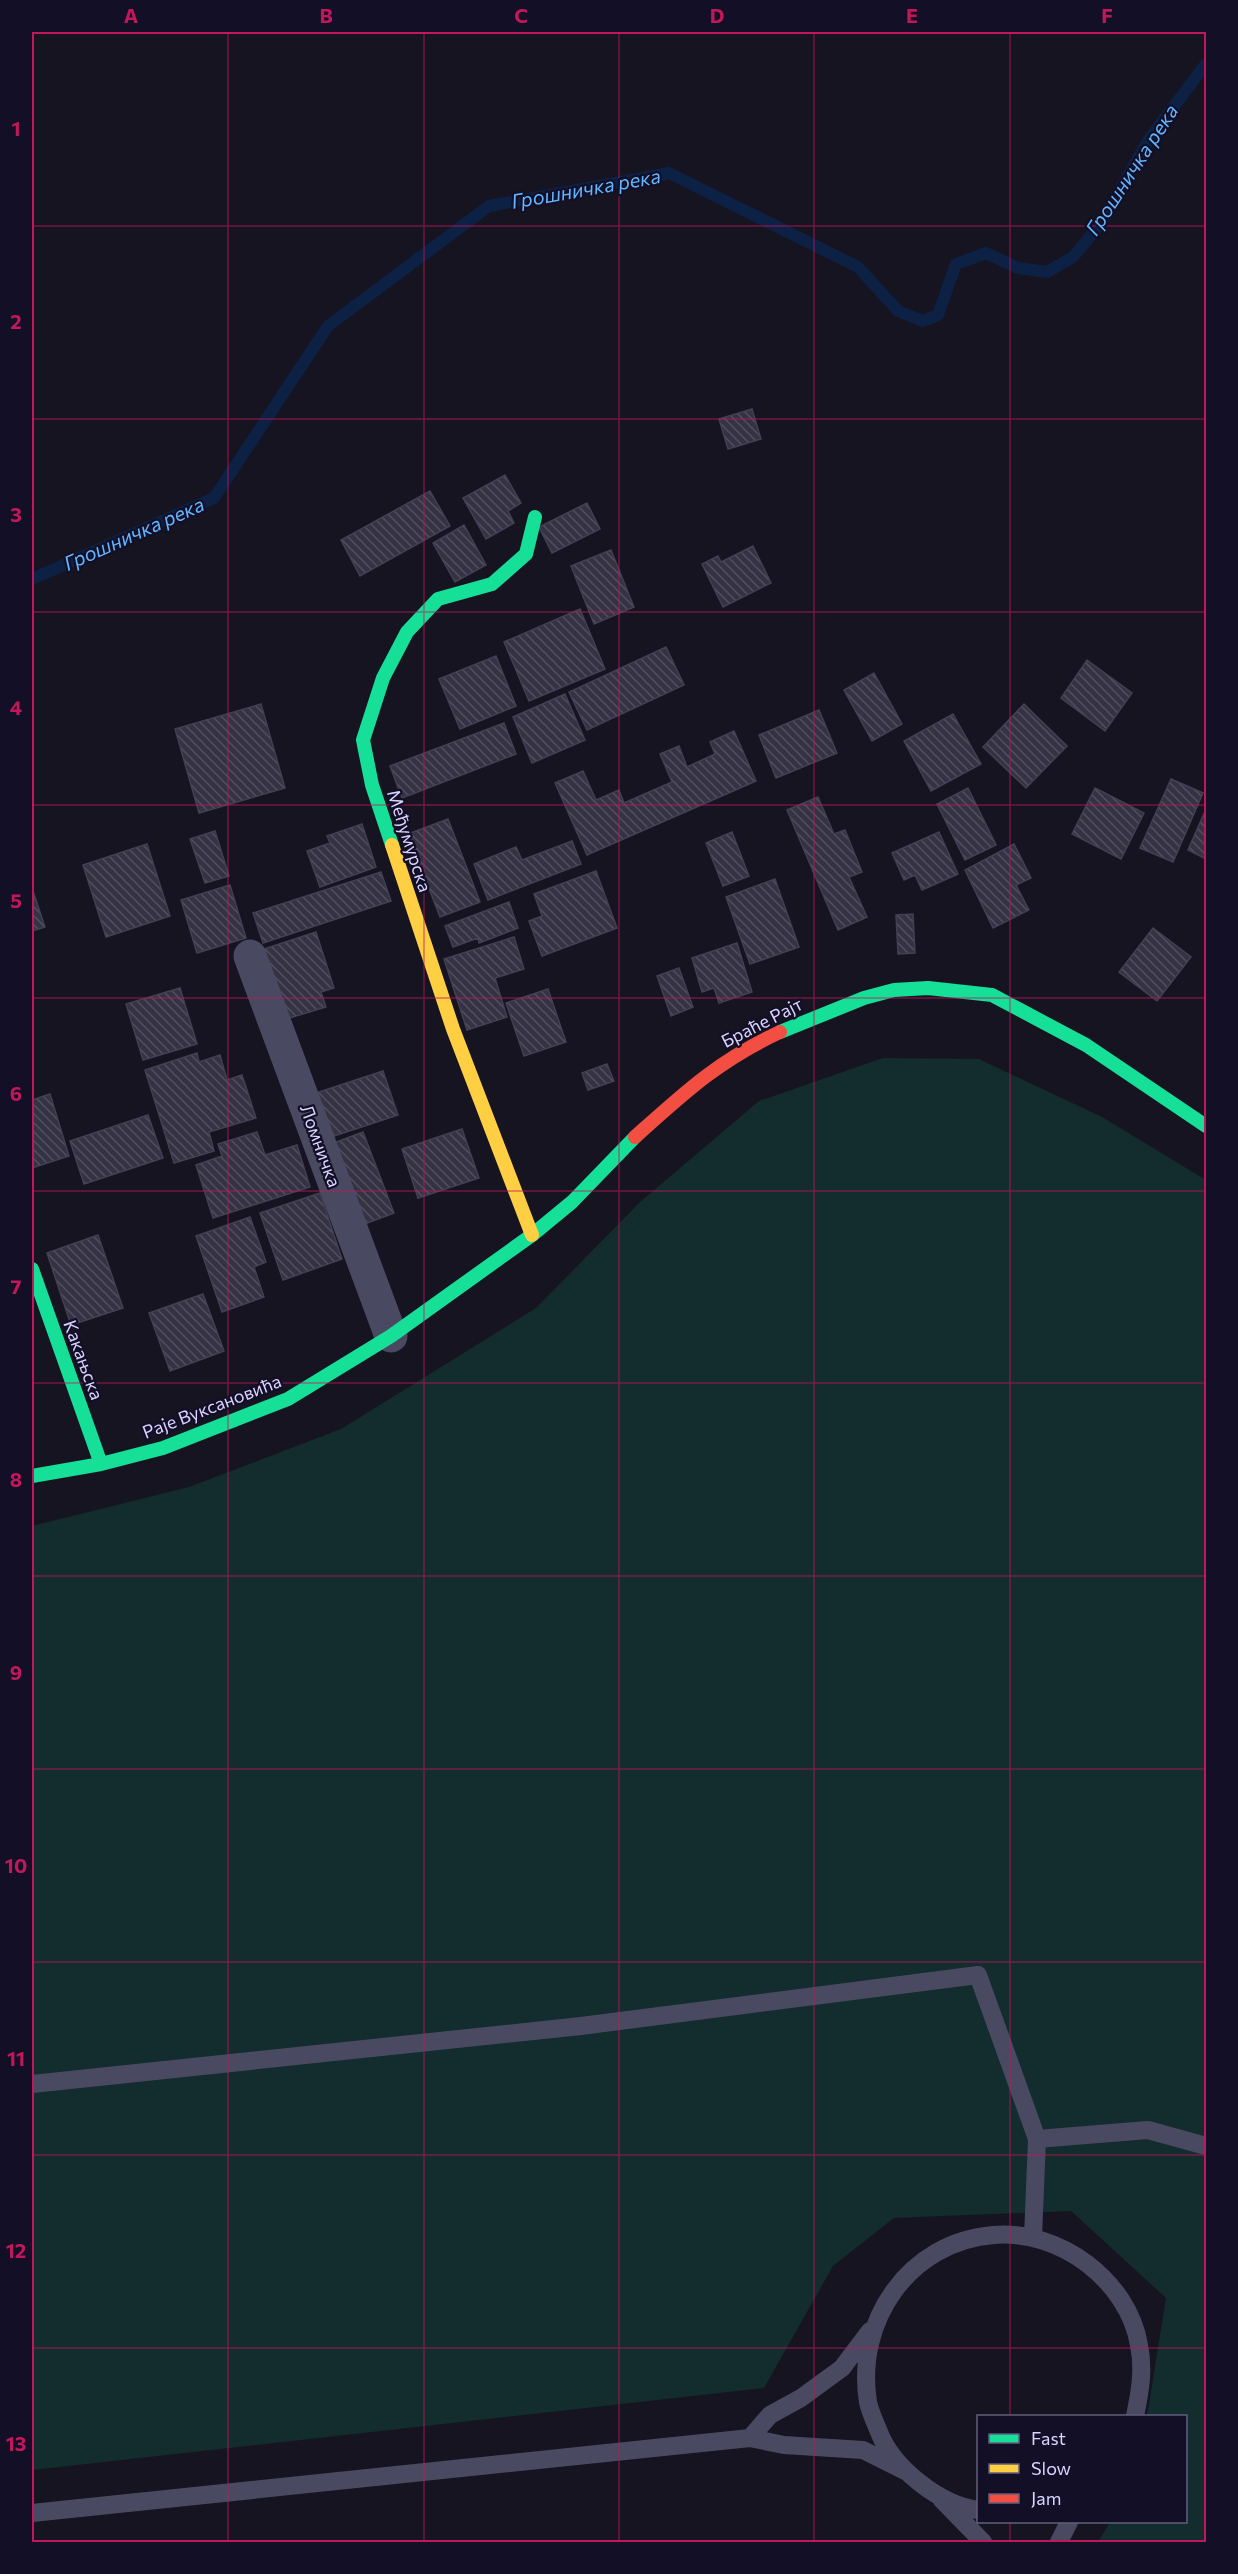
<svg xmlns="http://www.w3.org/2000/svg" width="1238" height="2574" viewBox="0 0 1238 2574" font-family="Commissioner,sans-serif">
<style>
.grass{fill:#132c2d}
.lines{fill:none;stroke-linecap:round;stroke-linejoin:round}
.stream{stroke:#0d2144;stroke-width:12}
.building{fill:url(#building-back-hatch);stroke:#433f54;stroke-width:1.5}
.lane{stroke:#4a4962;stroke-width:18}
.street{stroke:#4a4962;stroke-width:33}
.fast{stroke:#16e098;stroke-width:14}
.slow{stroke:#ffcf43;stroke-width:14}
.jam{stroke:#f24e42;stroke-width:14}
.grid{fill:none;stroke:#c2185b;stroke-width:1.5;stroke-opacity:0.55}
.labels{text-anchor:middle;stroke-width:4.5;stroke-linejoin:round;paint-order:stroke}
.street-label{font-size:18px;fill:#d9d4ff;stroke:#130f26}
.water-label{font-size:20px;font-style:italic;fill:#62b6ff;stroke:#130f26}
.neatline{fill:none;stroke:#c2185b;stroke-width:2}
.grid-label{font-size:20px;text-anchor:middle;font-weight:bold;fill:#c2185b}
</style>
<defs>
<pattern id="building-back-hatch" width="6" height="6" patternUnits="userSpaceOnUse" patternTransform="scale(1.5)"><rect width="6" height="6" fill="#343243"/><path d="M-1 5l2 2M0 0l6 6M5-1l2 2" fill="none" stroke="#514f5f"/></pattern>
</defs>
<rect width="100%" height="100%" fill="#161421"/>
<path class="grass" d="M883,1058L979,1059L1102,1117L1206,1180V2542H1098L1110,2522H1186V2416H1147L1166,2298L1071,2211L894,2218L833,2266L764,2388L32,2470V1526L189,1487L341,1429L536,1308L640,1202L759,1101Z"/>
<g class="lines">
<path class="stream" d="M32,579L214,498L328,326L489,206L669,173L858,267L898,311L923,321L938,315L956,264L986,253L1018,268L1047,272L1073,257L1099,226L1149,139L1206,64"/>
</g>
<path class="building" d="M752,409L761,439L728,449L719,419Z
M505,475L521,503L508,511L514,523L486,539L463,498Z
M430,491L450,526L360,576L341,540Z
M587,503L600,529L552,553L539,527Z
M464,525L486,565L455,582L433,543Z
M753,546L771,583L723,607L702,564L718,556L721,562Z
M611,550L634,607L594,624L571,566Z
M580,609L605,669L529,701L504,642Z
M666,647L684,685L587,730L569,692Z
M496,656L516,706L460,729L439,679Z
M1087,660L1132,693L1105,731L1061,698Z
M874,673L902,724L872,741L844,690Z
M565,694L585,740L532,763L513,717Z
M261,704L285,788L199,813L175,729Z
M1024,704L1067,746L1026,788L983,747Z
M819,710L837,753L776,778L759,735Z
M953,714L981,764L931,791L904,741Z
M504,723L516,754L402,798L390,766Z
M734,731L756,781L587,855L555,783L583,771L596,800L619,790L624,803L672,782L660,754L679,746L687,767L715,754L710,742Z
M1171,779L1203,793L1173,862L1140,848Z
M968,788L996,845L965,860L937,804Z
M1095,788L1144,813L1121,859L1072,834Z
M818,797L834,834L845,830L862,872L849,877L867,917L838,930L787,810Z
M1206,809V859L1188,850Z
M448,819L480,902L440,917L408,834Z
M362,824L376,867L320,887L307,851L330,843L327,836Z
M215,831L229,876L205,883L190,839Z
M732,832L749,876L723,886L706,843Z
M939,832L958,874L922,890L915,875L904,880L892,853Z
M572,841L581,864L488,900L474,864L516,847L522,860Z
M147,844L170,916L106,937L83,865Z
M1014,844L1031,878L1016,885L1029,910L993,928L965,870Z
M596,871L617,928L542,956L529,921L542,916L534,894Z
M381,872L391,901L263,943L253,913Z
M775,879L799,947L750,964L726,897Z
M230,885L246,938L197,953L181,900Z
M32,888L45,927L32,931Z
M509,902L518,928L479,943L478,938L453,947L445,926Z
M913,914L915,953L898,954L896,915Z
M1153,928L1191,957L1157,1001L1119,972Z
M316,932L334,988L321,992L326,1007L286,1019L264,949Z
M514,937L524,969L495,978L507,1017L467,1030L444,959Z
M737,943L752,992L719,1003L714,988L702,992L692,958Z
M679,968L693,1007L671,1016L657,976Z
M180,988L197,1044L143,1060L126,1004Z
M548,989L566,1042L524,1056L506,1003Z
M197,1053L199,1062L220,1055L227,1080L242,1075L256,1118L209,1132L214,1151L174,1163L145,1070Z
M607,1064L614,1081L588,1090L582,1073Z
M383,1071L398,1115L325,1139L310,1095Z
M50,1094L69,1156L32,1168V1100Z
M148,1115L163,1158L84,1184L70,1141Z
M462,1129L479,1178L418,1198L402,1149Z
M257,1132L265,1155L297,1145L310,1187L213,1218L196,1165L222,1156L218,1144Z
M363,1132L394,1213L362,1225L331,1144Z
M320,1193L342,1259L283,1280L260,1213Z
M250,1217L266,1262L254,1267L264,1297L222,1312L196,1236Z
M98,1235L123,1308L71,1325L47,1253Z
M203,1294L224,1351L170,1371L149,1313Z"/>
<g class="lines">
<path class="lane" d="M32,2084L581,2026L978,1975L1037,2139L1033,2237
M1037,2139L1148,2130L1206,2146
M750,2438L770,2415L801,2398L842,2368L870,2331
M941,2499L983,2542
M978,2510C940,2505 893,2468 879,2432C875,2422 870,2412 868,2402C855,2321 909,2242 993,2235C1059,2229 1128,2280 1139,2345C1144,2370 1140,2392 1135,2416
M32,2513L750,2438L784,2445L863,2450L907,2472
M1059,2542L1069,2522"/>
<path class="street" d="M250,956L391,1336"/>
<path class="fast" d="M392,845L372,785L363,740L383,678L407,632L438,599L492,584L526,554L535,517
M780,1032L864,998L894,990L928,988L992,995L1086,1045L1206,1126
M32,1269L101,1464
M32,1476L101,1464L163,1448L288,1399L391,1336L532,1235L572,1202L635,1137"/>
<path class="slow" d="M392,845L453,1029L532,1235"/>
<path class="jam" d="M635,1137C684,1093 719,1060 780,1032"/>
</g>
<path class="grid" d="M228,32V2542M424,32V2542M619,32V2542M814,32V2542M1010,32V2416M32,226H1206M32,419H1206M32,612H1206M32,805H1206M32,998H1206M32,1191H1206M32,1383H1206M32,1576H1206M32,1769H1206M32,1962H1206M32,2155H1206M32,2348H1206M1010,2522V2542"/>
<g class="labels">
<g class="street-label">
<text transform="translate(409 841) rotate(72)" y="6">Међумурска</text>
<text transform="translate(762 1023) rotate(-27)" y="6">Браће Рајт</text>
<text transform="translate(320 1146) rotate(70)" y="6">Ломничка</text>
<text transform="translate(83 1360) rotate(70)" y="6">Какањска</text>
<text transform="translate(212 1407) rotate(-21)" y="6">Раје Вуксановића</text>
</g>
<g class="water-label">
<text transform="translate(1132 170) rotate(-57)" y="7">Грошничка река</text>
<text transform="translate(586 189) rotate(-10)" y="7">Грошничка река</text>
<text transform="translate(134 534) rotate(-24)" y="7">Грошничка река</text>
</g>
</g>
<rect width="1238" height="2574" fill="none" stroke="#130f26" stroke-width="66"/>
<rect x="977" y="2415" width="210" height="108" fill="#130f26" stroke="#625e7d" stroke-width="1.5"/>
<rect x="989" y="2434" width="30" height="9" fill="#16e098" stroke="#625e7d" stroke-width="1.5"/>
<text x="1031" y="2445" font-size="18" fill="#d9d4ff">Fast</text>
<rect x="989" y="2464" width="30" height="9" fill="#ffcf43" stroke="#625e7d" stroke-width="1.5"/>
<text x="1031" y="2475" font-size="18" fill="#d9d4ff">Slow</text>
<rect x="989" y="2494" width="30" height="9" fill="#f24e42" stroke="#625e7d" stroke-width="1.5"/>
<text x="1031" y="2505" font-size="18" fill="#d9d4ff">Jam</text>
<rect x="33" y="33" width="1172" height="2508" class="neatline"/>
<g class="grid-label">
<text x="131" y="23">A</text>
<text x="326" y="23">B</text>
<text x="521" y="23">C</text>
<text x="717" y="23">D</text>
<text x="912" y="23">E</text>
<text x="1107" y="23">F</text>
<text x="16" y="136">1</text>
<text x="16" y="329">2</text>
<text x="16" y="522">3</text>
<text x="16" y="715">4</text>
<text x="16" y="908">5</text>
<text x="16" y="1101">6</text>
<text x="16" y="1294">7</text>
<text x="16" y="1487">8</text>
<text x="16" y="1680">9</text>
<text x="16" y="1873">10</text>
<text x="16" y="2066">11</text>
<text x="16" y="2258">12</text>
<text x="16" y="2451">13</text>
</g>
</svg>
